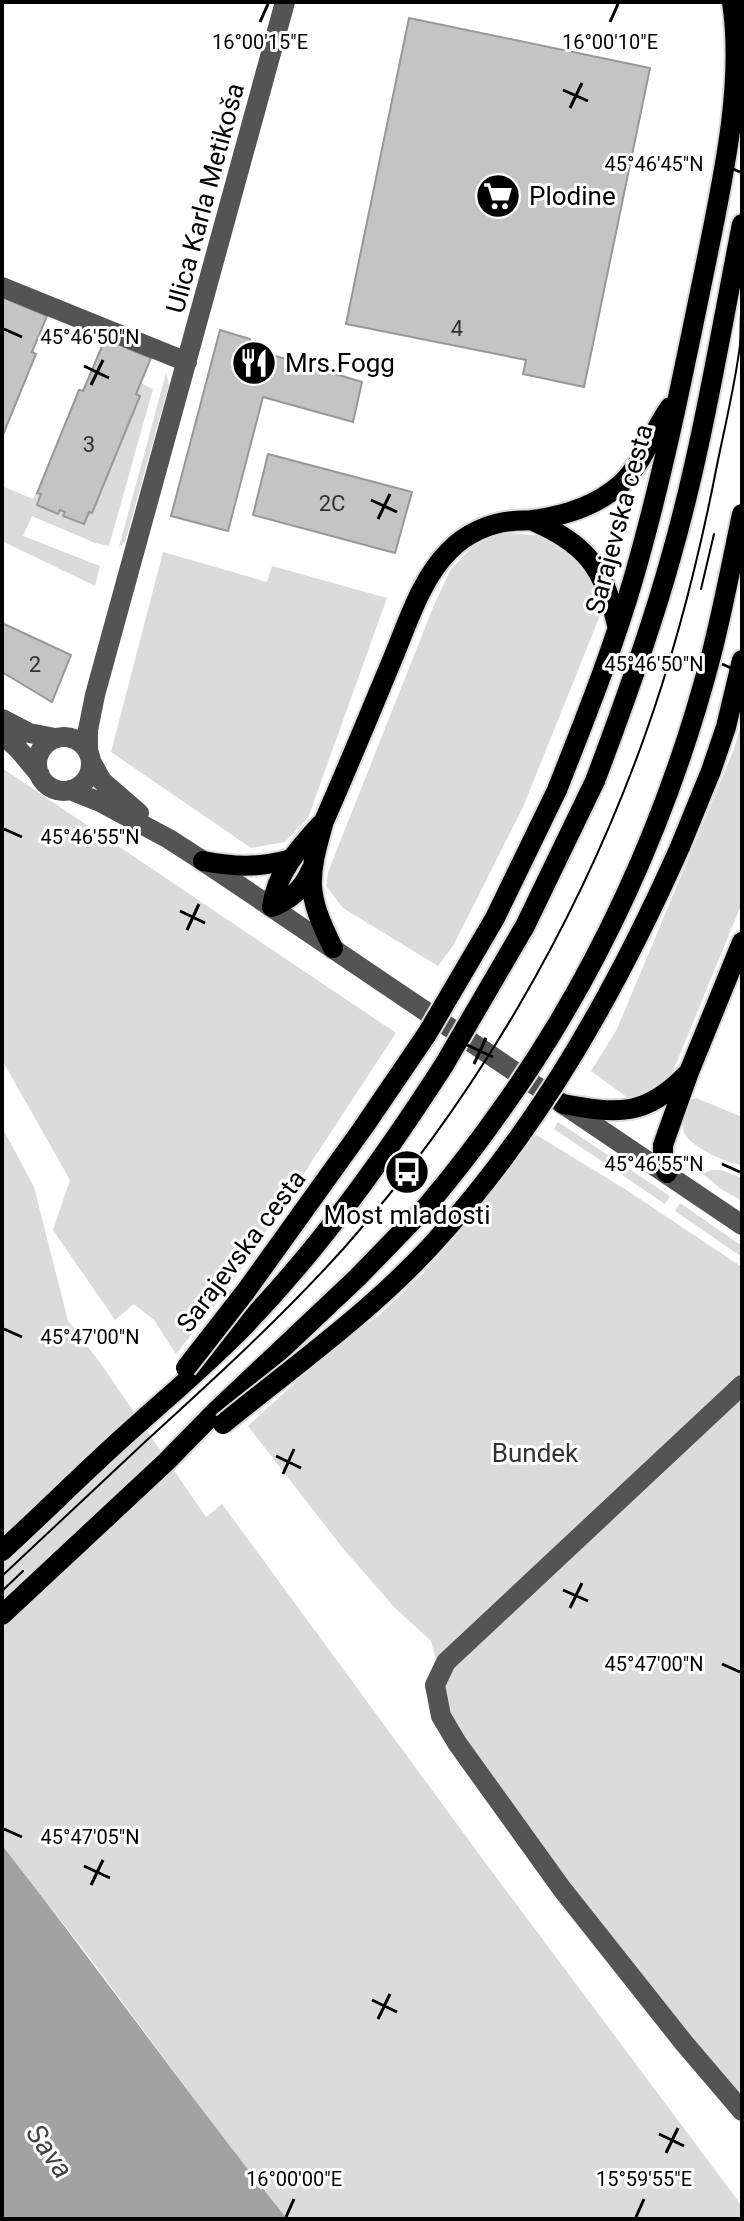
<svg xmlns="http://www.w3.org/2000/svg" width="744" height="2221" viewBox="0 0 744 2221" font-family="Roboto,sans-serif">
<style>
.green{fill:#dbdbdb}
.water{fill:#a2a2a2}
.building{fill:#c4c4c4;stroke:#989898;stroke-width:2}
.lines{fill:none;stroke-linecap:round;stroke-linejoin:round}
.major-casing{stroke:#dbdbdb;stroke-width:24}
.minor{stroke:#545454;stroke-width:20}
.major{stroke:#000;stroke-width:20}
.tram{stroke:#000;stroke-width:2}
.major-bridge-casing{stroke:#dbdbdb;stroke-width:24;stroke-linecap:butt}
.major-bridge{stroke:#000;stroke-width:20}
.ticks{fill:none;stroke:#000;stroke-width:3}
.labels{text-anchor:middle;stroke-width:6;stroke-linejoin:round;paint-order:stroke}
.number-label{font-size:22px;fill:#313131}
.poi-label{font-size:26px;fill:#000;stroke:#fff;text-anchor:start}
.street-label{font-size:26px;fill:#000;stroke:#fff}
.park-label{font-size:26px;fill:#323232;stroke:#fff}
.water-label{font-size:28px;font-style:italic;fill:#434343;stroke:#fff}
.ticks-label{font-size:20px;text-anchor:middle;fill:#000;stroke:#fff;stroke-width:6;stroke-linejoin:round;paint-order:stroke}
</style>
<rect width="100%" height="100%" fill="#fff"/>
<path class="green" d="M166,373L169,385L125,542L119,547Z
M141,383L153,389L109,546L95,543L32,516L23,536L100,566L95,586L2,541V486L33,499L36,492L41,494L37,506L58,514L60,510L65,512L63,516L84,524L89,512L92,513L140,396L136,394Z
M500,532L540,536L569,555L591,574L603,608L523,807L453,946L438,966L343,908L326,886L328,872L434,605L451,569L475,544Z
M163,552L267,582L272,566L387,598L308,818L285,842L251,848L111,752Z
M742,721V903L671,1076L653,1091L628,1098L591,1071L617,1029L734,749Z
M2,768L396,1033L228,1289L176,1354L154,1320L134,1304L115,1320L53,1230L70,1180L2,1060Z
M696,1098L742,1117V1165C726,1163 696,1149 686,1136C679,1127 686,1108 690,1100Z
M558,1122L670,1196L665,1204L554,1129Z
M2,1127L34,1187L68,1321L101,1364L206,1517L222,1504L490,1869L742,2206V2219H287L233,2151L86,1953L2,1845Z
M535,1134L628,1191L742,1267V2100L602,1931L478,1762L450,1715L431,1641L395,1608L341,1546L248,1426L335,1346L379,1315L422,1274L452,1241Z
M711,1170H721L742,1178V1201L721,1189L703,1174Z
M680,1203L742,1246V1257L675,1211Z"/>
<path class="water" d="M2,1845C98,1968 189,2096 287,2219H2Z"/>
<path class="building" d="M409,18L650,68L584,387L523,374L526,360L346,324Z
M2,297L47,316L32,352L36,354L2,437Z
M220,330L250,339L249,348L362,382L353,422L263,397L228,531L171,516Z
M105,339L151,358L136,394L140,396L92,513L89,512L84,524L63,516L65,512L60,510L58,514L37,505L41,494L37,493L79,390L83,391Z
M268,454L412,492L395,553L253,515Z
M2,623L71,655L52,702L2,672Z"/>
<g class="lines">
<g class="major-casing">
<path id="major" d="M531,520C585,543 604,567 617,625
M595,781C623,707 650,633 671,557C702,448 720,335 742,224
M557,790C585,719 614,647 635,573C665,468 686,360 708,253C724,173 744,82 732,2
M680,847L711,771L726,727L742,660
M203,861C234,867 260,868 291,859
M272,907C276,873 299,848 321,824
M272,907C291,899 303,889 311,870
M333,948C306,893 307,880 324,821C348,767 370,713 393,658C408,622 421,579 449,551C465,534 491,522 514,521C520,520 526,521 532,520C565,516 596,506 621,484C644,462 652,432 670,407
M563,1104C618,1114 645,1117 686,1075
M667,1173L663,1164V1145L689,1072L742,942
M2,1551C48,1509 92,1464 139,1423C177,1389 215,1357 250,1320C324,1242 386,1155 444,1065
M2,1615L167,1461L215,1412L357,1278L427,1206"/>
</g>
<path class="minor" d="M2,287L187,362
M2,719L29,733L55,738
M2,734L19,750L40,775
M37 764a27 27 0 1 1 54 0a27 27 0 1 1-54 0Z
M88,751V730L95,695L285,2
M92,763L102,781L139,813
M70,790L100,802L169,839L203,861L742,1225
M742,1385L446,1662L435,1685L441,1716L457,1743L562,1889L684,2043L742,2111"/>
<use href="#major" class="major"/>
<path class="tram" d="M701,589L714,534
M2,1576C50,1531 99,1485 147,1440C215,1378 282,1317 344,1248C474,1102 578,922 644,738C676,649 699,558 717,465C725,426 735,385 740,345C741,330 740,315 742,300
M2,1591L23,1571"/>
<g class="major-bridge-casing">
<path id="major-bridge" d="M444,1065L525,926L595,781
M427,1206C453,1175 478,1143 501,1110C598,975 669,817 711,656C723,609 732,561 742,514
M186,1368L246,1291L363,1128L427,1034L495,918L557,790
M223,1424C293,1367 369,1313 430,1247C538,1130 616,991 680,847"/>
</g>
<use href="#major-bridge" class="major-bridge"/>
</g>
<path class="ticks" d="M260,22L268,4M610,22L618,4M563,90L588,101M570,108L582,83M722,164L740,172M4,329L22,337M84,366L109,378M91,385L103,360M371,500L397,512M378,519L390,494M722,664L740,672M4,829L22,837M180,911L205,923M187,930L199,904M467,1045L493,1057M474,1064L486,1038M722,1164L740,1172M4,1329L22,1337M276,1456L301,1468M283,1474L294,1449M563,1590L588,1601M570,1608L582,1583M722,1664L740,1672M4,1829L22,1837M84,1866L110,1878M91,1885L103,1860M372,2000L397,2012M378,2019L390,1994M659,2134L684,2146M666,2153L678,2128M286,2217L294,2199M636,2217L644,2199"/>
<defs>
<g id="supermarket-disc" transform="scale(2.3)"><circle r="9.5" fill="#000" stroke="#fff"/><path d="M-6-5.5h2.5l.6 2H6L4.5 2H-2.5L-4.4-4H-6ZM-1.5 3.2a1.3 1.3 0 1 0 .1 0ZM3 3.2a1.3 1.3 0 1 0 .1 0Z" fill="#fff"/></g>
<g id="restaurant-disc" transform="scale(2.3)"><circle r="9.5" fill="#000" stroke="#fff"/><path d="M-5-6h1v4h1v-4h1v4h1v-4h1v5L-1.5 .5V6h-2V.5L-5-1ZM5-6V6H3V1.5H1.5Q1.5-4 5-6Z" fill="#fff"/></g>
<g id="bus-disc" transform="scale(2.3)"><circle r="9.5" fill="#000" stroke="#fff"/><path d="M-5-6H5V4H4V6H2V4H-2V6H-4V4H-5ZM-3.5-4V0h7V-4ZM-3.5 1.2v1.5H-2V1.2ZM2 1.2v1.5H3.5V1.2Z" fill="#fff"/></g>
</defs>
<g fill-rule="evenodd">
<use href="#supermarket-disc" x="498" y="196"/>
<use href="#restaurant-disc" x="254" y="363"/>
<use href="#bus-disc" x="407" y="1172"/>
</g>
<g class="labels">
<g class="number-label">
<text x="457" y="336">4</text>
<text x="89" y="452">3</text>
<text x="332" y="511">2C</text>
<text x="35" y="672">2</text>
</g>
<g class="poi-label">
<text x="529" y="205">Plodine</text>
<text x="285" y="372">Mrs.Fogg</text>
<text x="407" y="1224" text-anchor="middle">Most mladosti</text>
</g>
<g class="street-label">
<text transform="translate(205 198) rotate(-75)" y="9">Ulica Karla Metikoša</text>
<text transform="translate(619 519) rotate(-75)" y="9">Sarajevska cesta</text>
<text transform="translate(241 1251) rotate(-53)" y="9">Sarajevska cesta</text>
</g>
<g class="park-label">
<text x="535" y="1462">Bundek</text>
</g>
<g class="water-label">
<text transform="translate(50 2151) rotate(55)" y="10">Sava</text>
</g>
</g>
<g class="ticks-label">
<text x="260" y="49">16°00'15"E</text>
<text x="610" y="49">16°00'10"E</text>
<text x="654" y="171">45°46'45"N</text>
<text x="90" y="344">45°46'50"N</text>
<text x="654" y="671">45°46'50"N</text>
<text x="90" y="844">45°46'55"N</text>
<text x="654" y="1171">45°46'55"N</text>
<text x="90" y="1344">45°47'00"N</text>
<text x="654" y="1671">45°47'00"N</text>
<text x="90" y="1844">45°47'05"N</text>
<text x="294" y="2186">16°00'00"E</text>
<text x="644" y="2186">15°59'55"E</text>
</g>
<rect width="744" height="2221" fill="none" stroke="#000000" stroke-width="8"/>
</svg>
